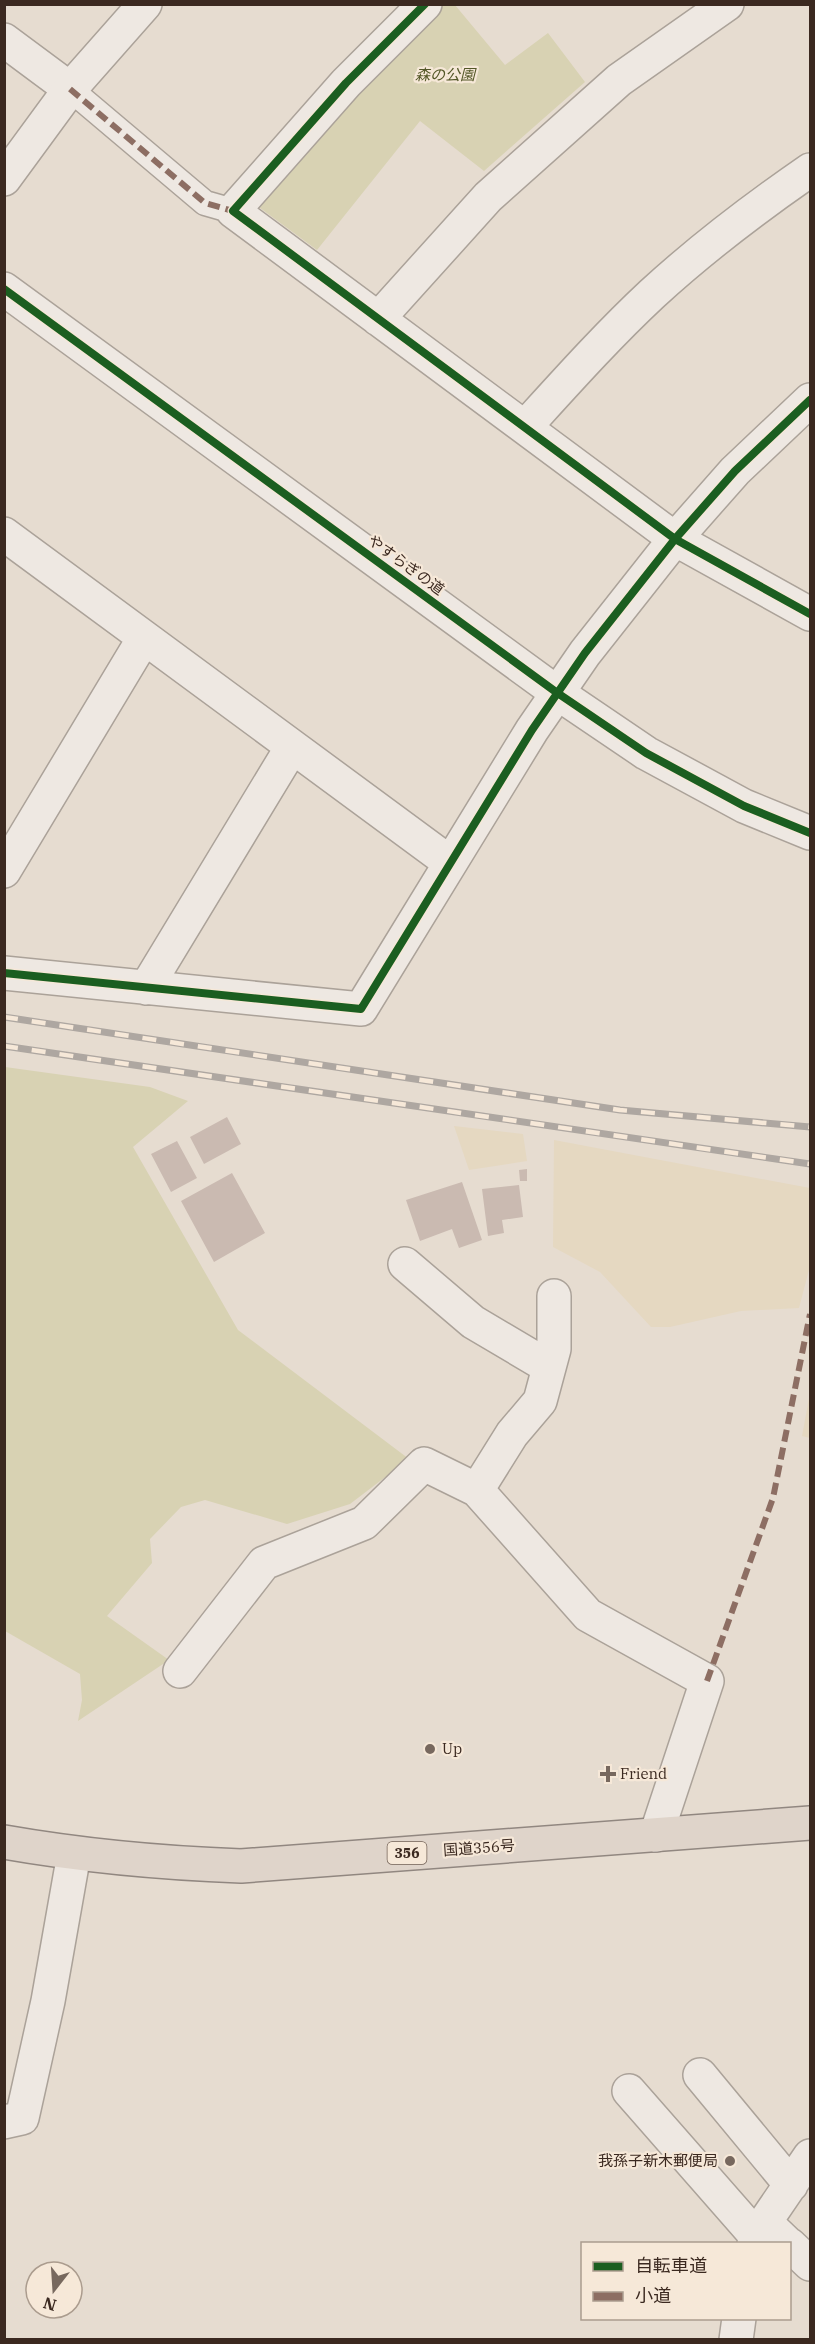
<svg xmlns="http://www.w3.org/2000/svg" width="815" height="2344" viewBox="0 0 815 2344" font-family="'IBM Plex Serif','Noto Sans JP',serif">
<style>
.farmland{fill:#e5d8c1}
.green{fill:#d8d2b3}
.building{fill:#cabab1}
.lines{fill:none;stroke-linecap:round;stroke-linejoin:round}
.pedestrian-casing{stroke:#aba299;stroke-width:27}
.minor-casing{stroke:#aba299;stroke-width:36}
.tertiary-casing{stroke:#aba299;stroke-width:36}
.trunk-casing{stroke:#918780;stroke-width:36}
.pedestrian{stroke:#eee8e2;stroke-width:24}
.minor{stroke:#eee8e2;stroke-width:33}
.tertiary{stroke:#eee8e2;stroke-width:33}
.trunk{stroke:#dfd4ca;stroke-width:33}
.rail-casing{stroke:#aea7a1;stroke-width:7}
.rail{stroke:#f6e8d8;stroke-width:4.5;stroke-dasharray:14;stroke-linecap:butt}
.quiet{stroke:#8d6e63;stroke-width:6;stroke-dasharray:12 6;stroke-linecap:butt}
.cycleway-casing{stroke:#f6e8d8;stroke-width:11}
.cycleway{stroke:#1b5e20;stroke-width:8}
.poi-dot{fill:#77685e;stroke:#f6e8d8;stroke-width:2}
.labels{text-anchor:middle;stroke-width:4.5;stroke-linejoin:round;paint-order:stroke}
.shield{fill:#f6e8d8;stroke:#736257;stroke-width:1.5}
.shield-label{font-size:14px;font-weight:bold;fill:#3b2920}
.park-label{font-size:15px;font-style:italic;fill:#535727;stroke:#f6e8d8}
.street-label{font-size:15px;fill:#3b2920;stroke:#f6e8d8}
.poi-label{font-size:15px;fill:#3b2920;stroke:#f6e8d8;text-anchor:start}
</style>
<rect width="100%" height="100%" fill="#e6dcd0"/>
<path class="farmland" d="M454,1126L523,1134L527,1161L469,1170Z
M554,1140L810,1188V1266L799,1308L741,1311L670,1327H651L600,1272L553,1247Z
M810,1393V1438L802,1436Z"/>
<path class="green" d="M443,5H455L505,65L548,33L585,82L484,171L420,121L317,250L256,205L368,77Z
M5,1067L150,1087L188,1101L133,1147L238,1330L409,1459L350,1504L287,1524L205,1500L181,1507L150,1539L152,1563L107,1616L169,1660L78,1721L82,1700L80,1674L5,1631Z"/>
<path class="building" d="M227,1117L241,1144L204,1164L190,1137Z
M177,1141L197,1178L171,1192L151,1154Z
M527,1169V1181H520L519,1170Z
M232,1173L265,1233L214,1262L181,1201Z
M462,1182L482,1240L459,1248L452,1229L420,1241L406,1200Z
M519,1185L523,1217L502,1220L504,1233L488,1236L482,1189Z"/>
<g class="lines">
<g class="pedestrian-casing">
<path id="pedestrian" d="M70,89L205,203L233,211"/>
</g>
<g class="minor-casing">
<path id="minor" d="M425,4L346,83L233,211L675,539L810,614
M4,40L70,89
M378,319L488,197L619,80L727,4
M525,427C566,382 607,336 652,294C701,249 755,208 810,170
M4,534L449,862
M4,871L144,638
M4,973L361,1009L532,730L585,653L675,539L735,471L810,400
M146,988L292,747
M405,1264L473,1322L549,1367
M477,1490L512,1434L540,1401L554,1349V1296
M180,1671L264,1563L364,1523L424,1464L477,1490L588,1615L707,1681L656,1835
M700,2075L791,2185
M629,2091L756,2236
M4,2122L22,2118L48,2001L74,1854
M765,2222L788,2244
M754,2244L765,2222L810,2156
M790,2245L810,2264
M736,2340L739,2318"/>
</g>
<g class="tertiary-casing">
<path id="tertiary" d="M4,179L70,89L145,4
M4,289L556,692L646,753L744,806L810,833"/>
</g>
<g class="trunk-casing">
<path id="trunk" d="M4,1842C84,1856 161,1863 241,1866L810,1823"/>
</g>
<use href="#pedestrian" class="pedestrian"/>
<use href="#minor" class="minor"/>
<use href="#tertiary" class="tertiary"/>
<use href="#trunk" class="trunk"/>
<g class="rail-casing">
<path id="rail" d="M4,1017L620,1110L810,1127
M4,1046L810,1164"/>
</g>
<use href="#rail" class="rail"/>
<path class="quiet" d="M70,89L205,203L233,211
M707,1681L773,1498L810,1314"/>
<g class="cycleway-casing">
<path id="cycleway" d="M425,4L346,83L233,211L675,539L810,614
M4,289L556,692L646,753L744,806L810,833
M4,973L361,1009L532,730L585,653L675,539L735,471L810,400"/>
</g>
<use href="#cycleway" class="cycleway"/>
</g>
<g class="poi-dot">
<circle cx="430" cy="1749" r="6"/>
<path d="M605 1765h6v6h6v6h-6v6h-6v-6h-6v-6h6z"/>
<circle cx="730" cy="2161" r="6"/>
</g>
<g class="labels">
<rect class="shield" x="387.5" y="1842" width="39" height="22" rx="4.5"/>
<g class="shield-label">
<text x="407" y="1858">356</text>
</g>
<g class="park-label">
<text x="445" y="80">森の公園</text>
</g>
<g class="street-label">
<text transform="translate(406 565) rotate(36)" y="5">やすらぎの道</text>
<text transform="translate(479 1848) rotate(-4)" y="5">国道356号</text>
</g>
<g class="poi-label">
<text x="442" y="1754">Up</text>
<text x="620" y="1779">Friend</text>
<text x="718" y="2166" text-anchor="end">我孫子新木郵便局</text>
</g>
</g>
<rect width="815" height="2344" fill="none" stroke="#3b2920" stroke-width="12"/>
<rect x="581" y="2242" width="210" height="78" fill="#f6e8d8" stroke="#ab9c8e" stroke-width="1.5"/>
<rect x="593" y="2262" width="30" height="9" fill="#1b5e20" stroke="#ab9c8e" stroke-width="1.5"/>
<text x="635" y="2272" font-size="18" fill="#3b2920">自転車道</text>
<rect x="593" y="2292" width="30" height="9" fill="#8d6e63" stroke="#ab9c8e" stroke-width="1.5"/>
<text x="635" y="2302" font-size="18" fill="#3b2920">小道</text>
<g transform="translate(54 2290) rotate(197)"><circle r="28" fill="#f6e8d8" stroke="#ab9c8e" stroke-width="1.5"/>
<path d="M0-4.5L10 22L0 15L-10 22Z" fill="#77685e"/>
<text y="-9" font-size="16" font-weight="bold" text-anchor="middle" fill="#3b2920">N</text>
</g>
</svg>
